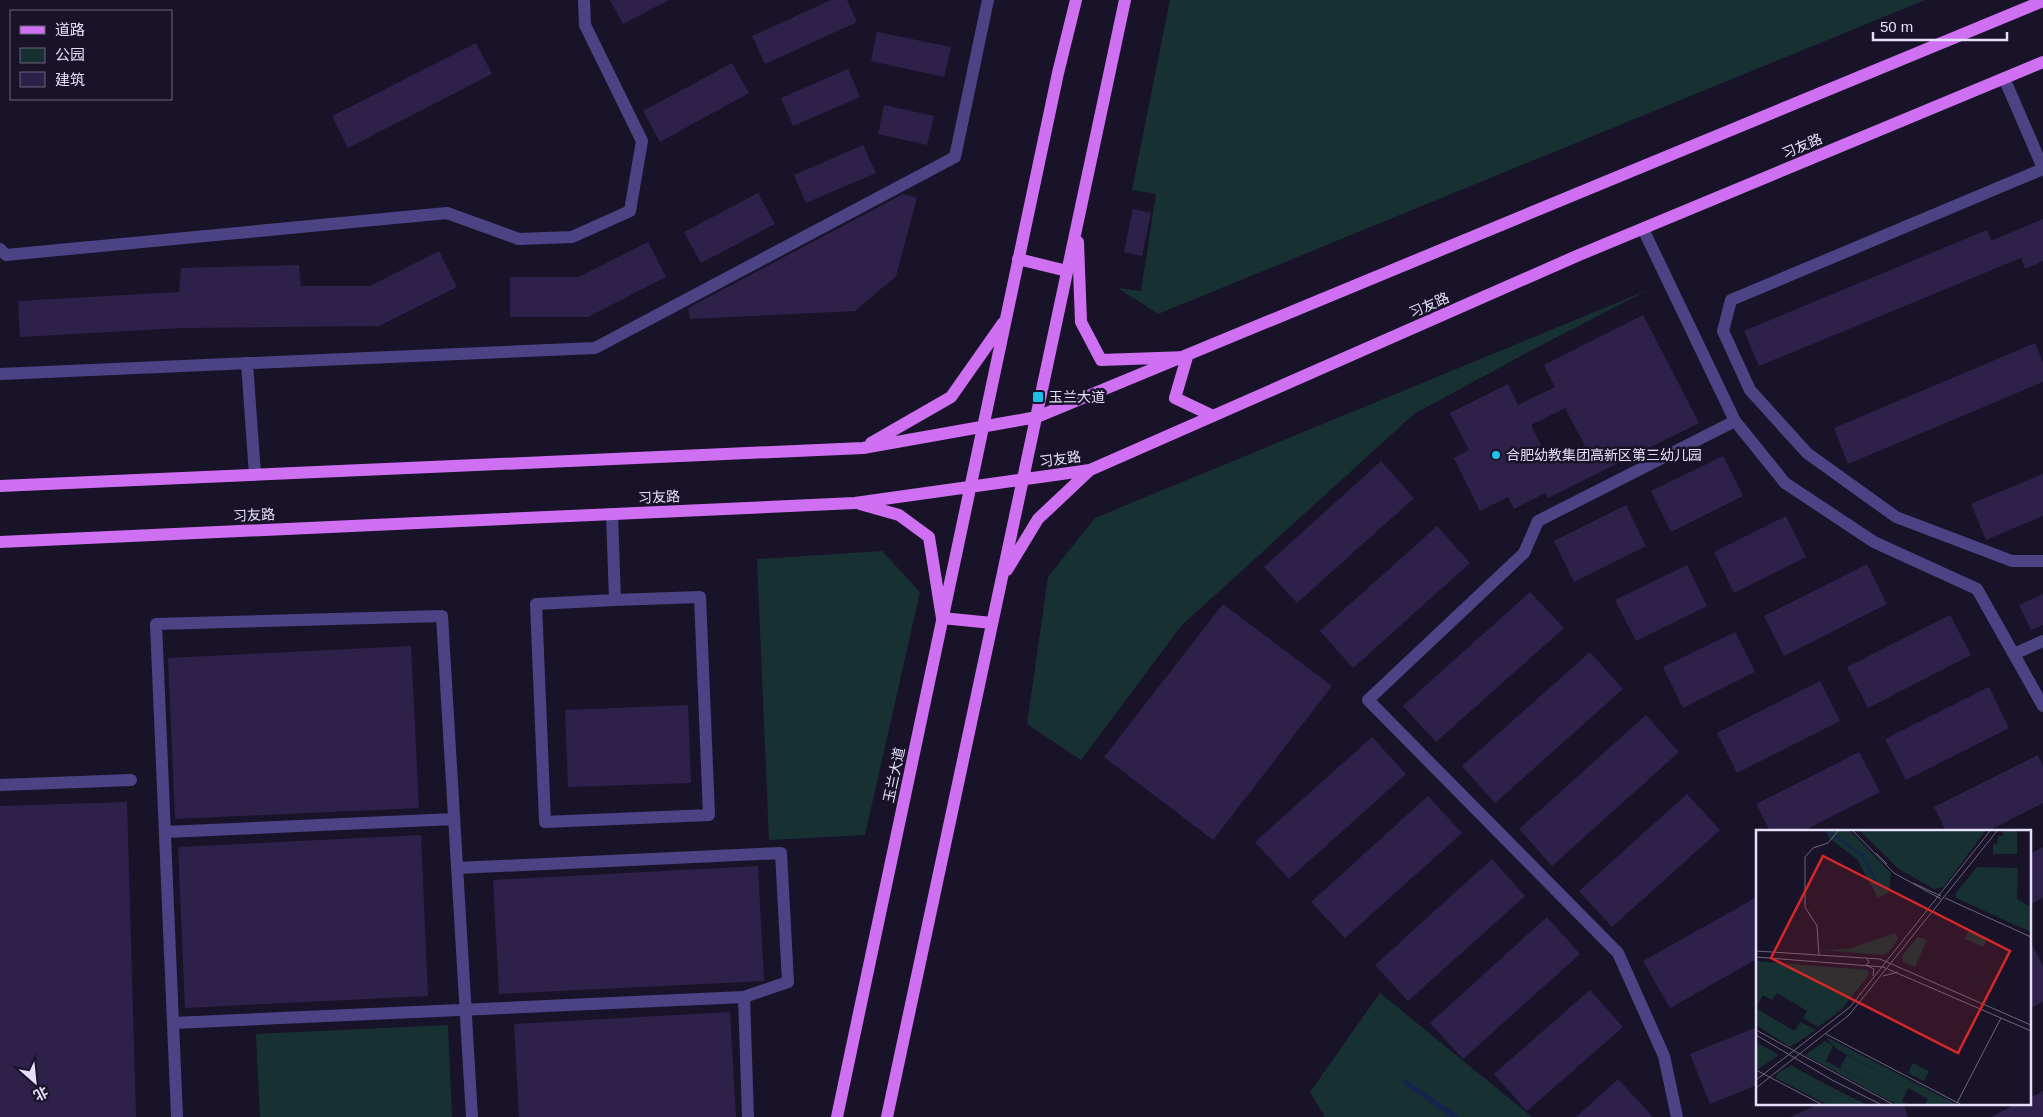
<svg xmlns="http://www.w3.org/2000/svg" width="2043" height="1117" viewBox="0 0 2043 1117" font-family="Helvetica,'Noto Sans SC',sans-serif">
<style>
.green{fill:#173133}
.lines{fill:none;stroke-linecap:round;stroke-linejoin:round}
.stream{stroke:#14244c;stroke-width:5.5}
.building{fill:#2d2149;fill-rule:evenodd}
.minor{stroke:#4c4384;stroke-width:12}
.major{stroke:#cf70f2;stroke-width:12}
.poi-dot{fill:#1dc1ea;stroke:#191329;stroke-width:2}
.labels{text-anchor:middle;stroke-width:5;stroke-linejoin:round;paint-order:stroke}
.street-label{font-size:14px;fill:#e5dffc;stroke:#191329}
.poi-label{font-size:14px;fill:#e5dffc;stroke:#191329;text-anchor:start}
.inset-river{fill:none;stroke:#14244c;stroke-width:2.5}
.inset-road{fill:none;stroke:#6b657d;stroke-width:1}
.view{fill:#d62828;fill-opacity:0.15;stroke:#d62828;stroke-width:2.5}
.inset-edge{fill:none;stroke:#e5dffc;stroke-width:2.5}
</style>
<rect width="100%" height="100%" fill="#191329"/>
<path class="green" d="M1170,0H1925L1158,314L1118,288L1141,291L1156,194L1132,190Z
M1648,290L1532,350L1414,414L1181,626L1081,760L1027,724L1048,577L1095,518Z
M882,551L920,592L865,835L769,840L757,559Z
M1380,993L1532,1117H1325L1310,1092Z
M448,1025L452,1117H260L256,1034Z"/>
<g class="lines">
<path class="stream" d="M1406,1083L1456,1117"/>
</g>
<path class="building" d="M610,0H669L623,24Z
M831,0H847L857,22L765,64L752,36Z
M877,32L951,47L944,77L871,61Z
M476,43L492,74L348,148L332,116Z
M732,63L749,93L660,142L643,111Z
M848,69L860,97L793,126L781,98Z
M884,105L934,116L927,145L878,134Z
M863,145L876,173L806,203L794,175Z
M758,193L775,224L701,263L684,232Z
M903,194L917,198L896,276L855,311L690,319L688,308Z
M1133,209L1151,213L1142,256L1124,252Z
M2043,219V261L2025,269L2021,258L1759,366L1744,331L1987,230L1991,241Z
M648,242L666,277L588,317H510V277H579Z
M439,251L457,287L379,326L181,328L20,337L18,301L179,292L181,268L299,265L301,286H370Z
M1643,315L1699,423L1548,498L1545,493L1514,509L1508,497L1480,511L1454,458L1469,450L1450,413L1508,384L1518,405L1555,387L1544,365ZM1565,408L1585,446L1550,464L1531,425Z
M2035,343L2043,363V382L1848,464L1834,428Z
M1723,456L1743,496L1671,532L1651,491Z
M1381,461L1414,498L1297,603L1264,567Z
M2043,474V516L1986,540L1971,504Z
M1626,505L1646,546L1574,582L1554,541Z
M1786,516L1806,557L1734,593L1714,552Z
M1437,526L1470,563L1353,668L1320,631Z
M1867,564L1887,604L1784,656L1764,616Z
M1687,565L1707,606L1636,641L1615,600Z
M1530,592L1564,628L1436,742L1403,706Z
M2043,594V625L2031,630L2019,605Z
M1223,604L1332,686L1213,840L1104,757Z
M1950,615L1971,655L1868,708L1847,667Z
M1735,632L1755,672L1683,708L1663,667Z
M411,646L419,808L175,819L168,658Z
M1590,652L1623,689L1495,803L1462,766Z
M1820,681L1840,721L1737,773L1717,733Z
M1989,687L2009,728L1906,780L1885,739Z
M688,705L691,783L568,787L565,710Z
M1646,715L1679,752L1552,866L1519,829Z
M1372,737L1406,774L1289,879L1255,842Z
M1859,752L1880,792L1803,831H1770L1756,804Z
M2038,755L2043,766V803L1988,831H1946L1934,807Z
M1687,794L1720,830L1612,927L1579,891Z
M1428,796L1462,833L1345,938L1311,902Z
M127,802L136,1117H0V806Z
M421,835L428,996L185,1008L178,847Z
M2043,847V898L2029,905V854Z
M1492,859L1525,896L1408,1001L1375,965Z
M758,866L764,981L499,994L493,880Z
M1757,897V959L1670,1008L1643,961Z
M1547,917L1580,954L1463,1059L1430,1023Z
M2029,939L2043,966V1002L2029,1009Z
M1590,990L1623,1027L1527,1111L1494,1074Z
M730,1012L736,1117H519L514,1024Z
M1757,1027V1085L1710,1104L1690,1054Z
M1618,1079L1653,1117H1576Z
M2043,1091V1117H1991L2018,1103H2029V1098Z
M1822,1103H1903L1908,1117H1790Z"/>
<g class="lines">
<path class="minor" d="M2004,78L2043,168
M2043,169L1731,300L1723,331L1750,390L1807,453L1896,517L2012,561H2043
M1643,229L1735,421L1785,483L1874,542L1977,589L2043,706
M0,249L6,255L447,213L519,239L572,237L630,211L642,141L585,25L584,0
M247,363L255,475
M0,374L595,348L955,157L988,0
M612,514L615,600L536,604L545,822L709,815L700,597L615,600
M2014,654L2043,641
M0,785L131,780
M165,832L454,819
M457,868L781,853L788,982L744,997
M173,1023L744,997L748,1117
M177,1117L156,624L442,616L472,1117
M1677,1117L1664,1056L1618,953L1368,700L1524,553L1538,521L1735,421"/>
<path class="major" d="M1078,242L1081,322L1101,360L1187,357L1175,398L1213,416
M1018,259L1067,271
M871,443L951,397L1003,323
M0,486L863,448L1037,417L2043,1
M860,504L899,515L929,537L942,618L992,623
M0,542L855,503L1090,470L1579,255L2043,62
M1007,570L1038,519L1090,470
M837,1117L1058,73L1076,0
M887,1117L1125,0"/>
</g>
<g class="poi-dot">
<rect x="1032" y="391" width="12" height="12" rx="2.5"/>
<circle cx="1496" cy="455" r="5"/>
</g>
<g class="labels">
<g class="street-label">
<text transform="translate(1802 146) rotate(-23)" y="5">习友路</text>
<text transform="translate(1429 305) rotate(-24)" y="5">习友路</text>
<text transform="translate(1060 459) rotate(-8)" y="5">习友路</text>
<text transform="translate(659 497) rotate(-3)" y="5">习友路</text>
<text transform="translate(254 515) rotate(-3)" y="5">习友路</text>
<text transform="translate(894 775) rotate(-78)" y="5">玉兰大道</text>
</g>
<g class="poi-label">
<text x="1049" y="402">玉兰大道</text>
<text x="1506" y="460">合肥幼教集团高新区第三幼儿园</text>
</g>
</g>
<g transform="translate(1756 830)">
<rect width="275" height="275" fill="#191329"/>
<path d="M70,1H94L135,43L133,62L122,68L101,29L73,8ZM104,1H229L188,57L178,59L143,39ZM247,1H261V24H237V14H241L242,6H247ZM221,37L262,38L261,69L275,77V102L200,68L199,64ZM213,99L231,109L227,117L209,109ZM139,103L142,109L133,122L126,125L65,120L92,119ZM162,107L171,110L159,137L147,132L146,126ZM0,131L111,140L113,145L85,180L62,197L47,188L51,181L21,163L16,170L7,165L0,177ZM0,178L38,201L44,192L60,200L34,217L0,195ZM71,209H74L200,274H169L172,269L81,219ZM69,211L77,216L70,231L137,267L84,238L91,225L152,258L146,271L151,274H139L49,225ZM0,212L23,225L2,239L0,238ZM157,233L173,241L168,251L152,243ZM35,235L71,255L109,274H70L20,248L21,244Z" fill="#173133"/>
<path class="inset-river" d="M72,1L106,25L124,59"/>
<path class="inset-road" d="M97,1L138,43L185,69M120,23L131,34M157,53L185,66M189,68L275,107M0,121L124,129L275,195M63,126L61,96L49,77V27L57,18L72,13L82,1M0,127L127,137L275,201M111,129L113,132L110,135L118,139L117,146M127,146L142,142M0,200L136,274M70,204L204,274M0,205L76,250L124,274M0,240L65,274M0,250L94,177L234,1M0,258L93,185L241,1M201,273L245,188"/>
<path class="view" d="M67,26L254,121L202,223L15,128Z"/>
<rect width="275" height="275" class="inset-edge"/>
</g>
<rect x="10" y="10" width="162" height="90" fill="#191329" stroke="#6b657d"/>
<rect x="20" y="26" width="25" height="8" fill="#cf70f2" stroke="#6b657d"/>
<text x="55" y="35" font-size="15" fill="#e5dffc">道路</text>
<rect x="20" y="48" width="25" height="15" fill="#173133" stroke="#6b657d"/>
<text x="55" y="60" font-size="15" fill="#e5dffc">公园</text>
<rect x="20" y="72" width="25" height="15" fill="#2d2149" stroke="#6b657d"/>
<text x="55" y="85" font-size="15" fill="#e5dffc">建筑</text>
<g transform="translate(35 1082) rotate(153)" stroke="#191329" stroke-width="4" paint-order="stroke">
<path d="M0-4L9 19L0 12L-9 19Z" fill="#e5dffc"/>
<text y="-8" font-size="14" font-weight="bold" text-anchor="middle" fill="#e5dffc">北</text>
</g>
<path d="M1873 32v8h134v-8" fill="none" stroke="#e5dffc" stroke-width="2.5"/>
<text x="1880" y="32" font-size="15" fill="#e5dffc" stroke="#191329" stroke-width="4" paint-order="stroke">50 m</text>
</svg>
